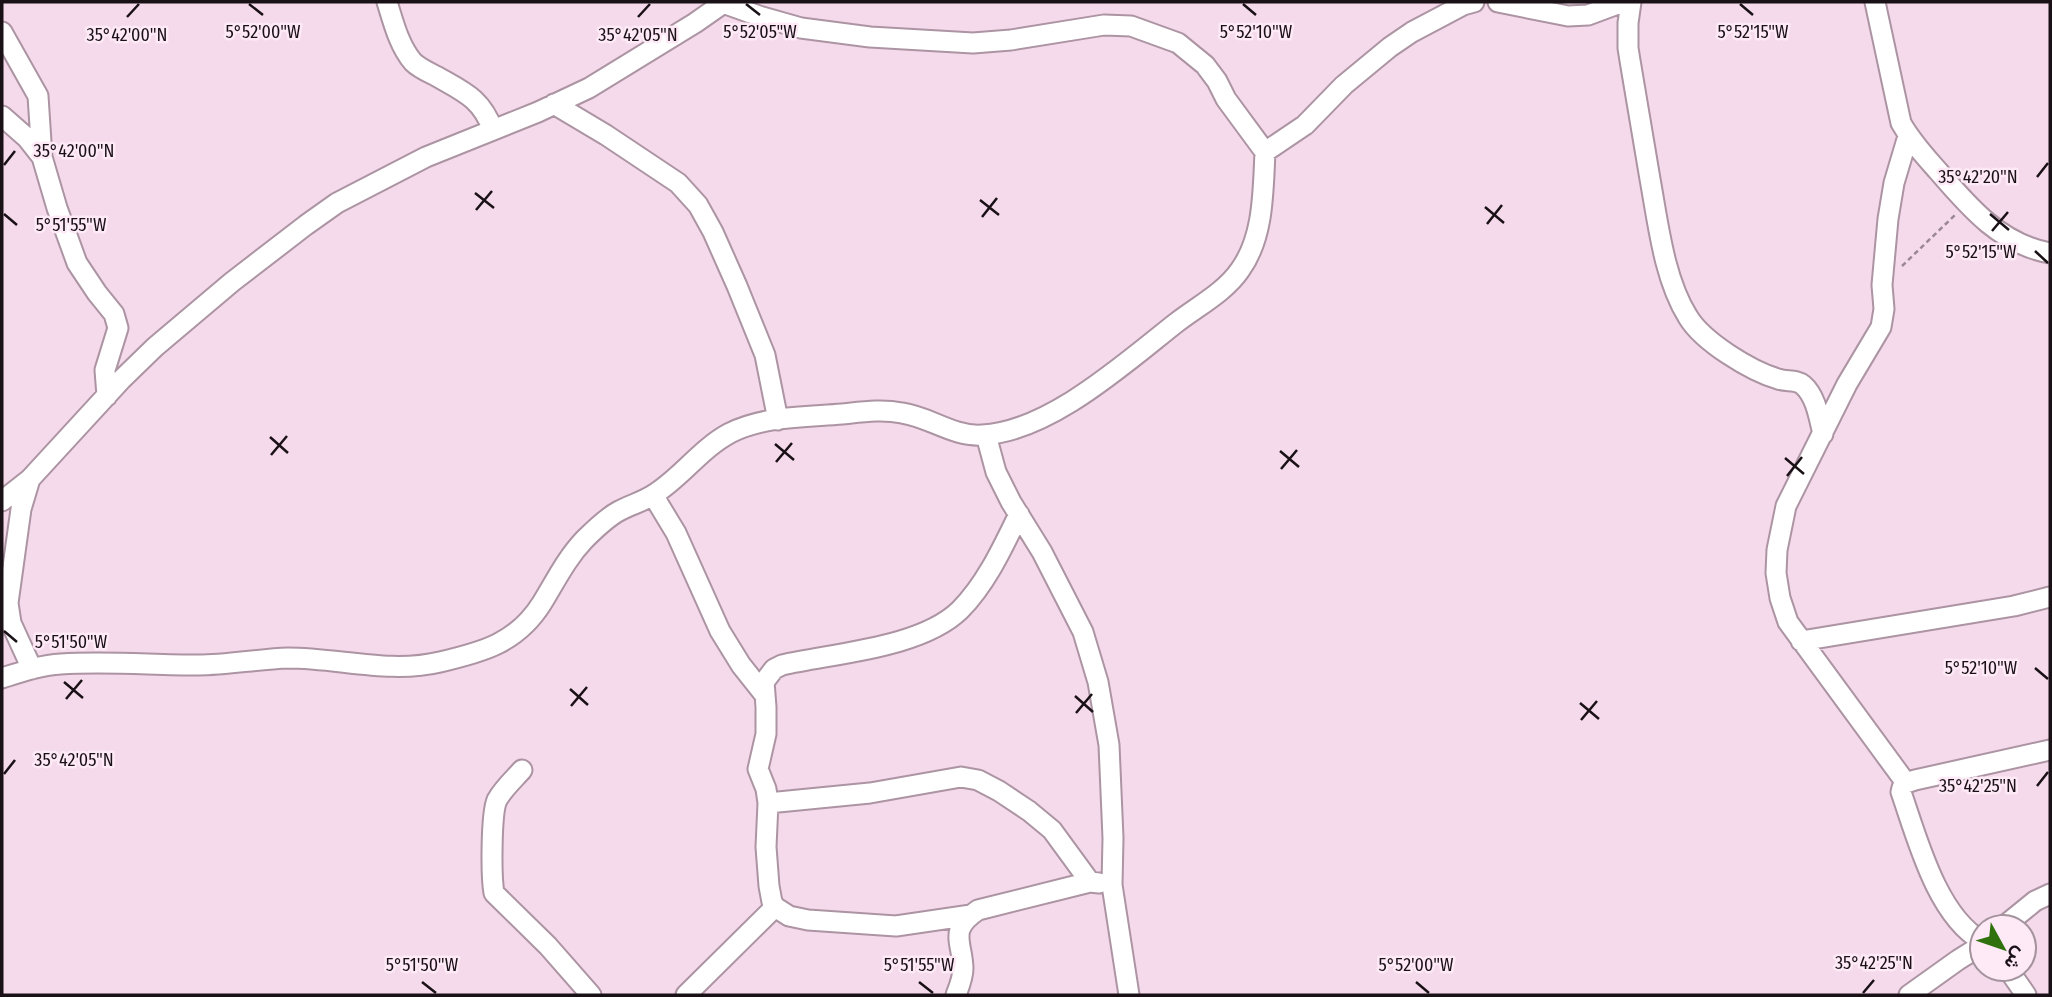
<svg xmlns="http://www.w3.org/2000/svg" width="2052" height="997" viewBox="0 0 2052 997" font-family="'Fira Sans Condensed',Vazirmatn,sans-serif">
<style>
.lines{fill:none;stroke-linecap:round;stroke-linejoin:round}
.minor-casing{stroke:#ac94a3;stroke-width:23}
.path{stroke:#9b8894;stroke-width:2.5;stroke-dasharray:5 3.5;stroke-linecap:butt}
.minor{stroke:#fff;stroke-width:19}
.ticks{fill:none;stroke:#1a1117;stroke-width:2.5}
.ticks-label{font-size:18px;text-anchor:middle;fill:#1a1117;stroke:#fee9f6;stroke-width:5;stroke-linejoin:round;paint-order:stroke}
</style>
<rect width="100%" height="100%" fill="#f4daeb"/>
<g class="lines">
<g class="minor-casing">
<path id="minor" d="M387,2C393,21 399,46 413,62C419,68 428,72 436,76C464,92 481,98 493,130
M1498,2L1568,16L1588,15L1623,2
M1631,2L1628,23V48C1635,92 1643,136 1650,179C1658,223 1664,279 1688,317C1703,342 1751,371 1778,379C1787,382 1796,379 1803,385C1816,396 1819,418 1823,434
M1875,2L1901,123C1911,141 1924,155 1938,171C1969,207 2000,244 2050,253
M723,3L759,16L801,28L870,37L973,43L1011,40L1104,25L1131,26L1178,43L1205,65L1217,81L1226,99L1265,152
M2,32L38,96L42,157
M554,104L606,135L678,183L698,205L713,232L737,286L765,355L778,420
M2,116L27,138L42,157L57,208L77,263L97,293L114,314L118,328L105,370L107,396
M986,435L996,472L1011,502L1042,552L1083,632L1098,682L1109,745L1113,838L1112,885L1129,995
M30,479L21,509L8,603L11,623L32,669
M653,495L676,533L720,631L741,665L764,694
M2,501L30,479L121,380L155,347L232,282L306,225L337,203L426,157L538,112L589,88L695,23L725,2
M1801,641L2014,606L2050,597
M2,678C21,672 41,665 61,664C106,661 152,665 198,665C228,665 258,659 288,658C339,658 390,674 440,662C483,652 517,643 542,603C555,582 566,559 584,540C594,530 606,518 619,511C630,505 642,502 653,495C681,478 700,449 730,433C764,416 805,417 842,414C862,412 882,409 902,413C930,417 953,437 982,435C1049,432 1125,363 1176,323C1198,306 1225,292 1240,270C1264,237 1263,191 1265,152L1305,125L1344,85L1390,47L1412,32L1463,5L1474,2
M522,770C514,779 503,789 497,800C491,813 491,877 494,893L548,946L591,995
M1906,783L1788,622L1780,598L1776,573L1777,550L1786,506L1847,384L1881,327L1884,309L1882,285L1888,219L1894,183L1908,136
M768,803L870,793L961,777L978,780L999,791L1029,811L1052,830L1090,882
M971,915L896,926L808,920L789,916L775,907L772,902L769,886L766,847L768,803L766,789L758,769L766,734V707L764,682L774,669L782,665C835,653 921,648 960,610C986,584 1003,547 1019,514
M2003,927L2035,901L2050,894
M1982,941C1937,916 1917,838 1901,792L1902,788L1906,783L1915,780L2050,750
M2008,969L2026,995
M686,995L775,907
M956,995C959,987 963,978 963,968C962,941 948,930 978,910L1090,882L1099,883
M1909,995L1958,960L1982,945"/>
</g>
<path class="path" d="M1902,266L1955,215"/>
<use href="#minor" class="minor"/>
</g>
<path class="ticks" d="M249,4L263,15M746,4L760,15M1243,4L1256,15M1740,4L1753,15M127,17L139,4M638,17L650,4M4,165L15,151M2037,177L2048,163M475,193L494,208M980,200L999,215M1485,207L1504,223M476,210L492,191M4,214L17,225M1990,214L2009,230M982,217L997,198M1487,224L1502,205M1992,231L2008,212M2035,251L2048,263M270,437L288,453M775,444L794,460M1280,451L1299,467M271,455L287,436M1785,458L1804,474M776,462L792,443M1281,469L1297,450M1787,476L1802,457M4,631L17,642M2035,668L2048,679M64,682L83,698M570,689L588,705M1075,696L1093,712M66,699L82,680M1580,703L1599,719M571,706L587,687M1076,713L1092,694M1581,720L1597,701M4,774L15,760M2037,786L2048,772M422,982L436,993M919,982L933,993M1416,982L1429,993M1863,993L1874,980"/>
<g class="ticks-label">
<text x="263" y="38">5°52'00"W</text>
<text x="760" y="38">5°52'05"W</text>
<text x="1256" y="38">5°52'10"W</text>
<text x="1753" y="38">5°52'15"W</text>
<text x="127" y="41">35°42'00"N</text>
<text x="638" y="41">35°42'05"N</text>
<text x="74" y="157">35°42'00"N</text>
<text x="1978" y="183">35°42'20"N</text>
<text x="71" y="231">5°51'55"W</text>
<text x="1981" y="258">5°52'15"W</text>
<text x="71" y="648">5°51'50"W</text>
<text x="1981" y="674">5°52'10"W</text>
<text x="74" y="766">35°42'05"N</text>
<text x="1978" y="792">35°42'25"N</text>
<text x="1874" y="969">35°42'25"N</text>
<text x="422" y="971">5°51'50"W</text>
<text x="919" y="971">5°51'55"W</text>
<text x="1416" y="971">5°52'00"W</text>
</g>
<rect width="2052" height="997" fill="none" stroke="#1a1117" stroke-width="7"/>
<g transform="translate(2003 948) rotate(130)"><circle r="33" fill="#fee9f6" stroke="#a3939d" stroke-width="2"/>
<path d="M0-5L12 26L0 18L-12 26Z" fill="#2e710d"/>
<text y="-10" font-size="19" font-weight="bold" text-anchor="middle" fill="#1a1117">ش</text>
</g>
</svg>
